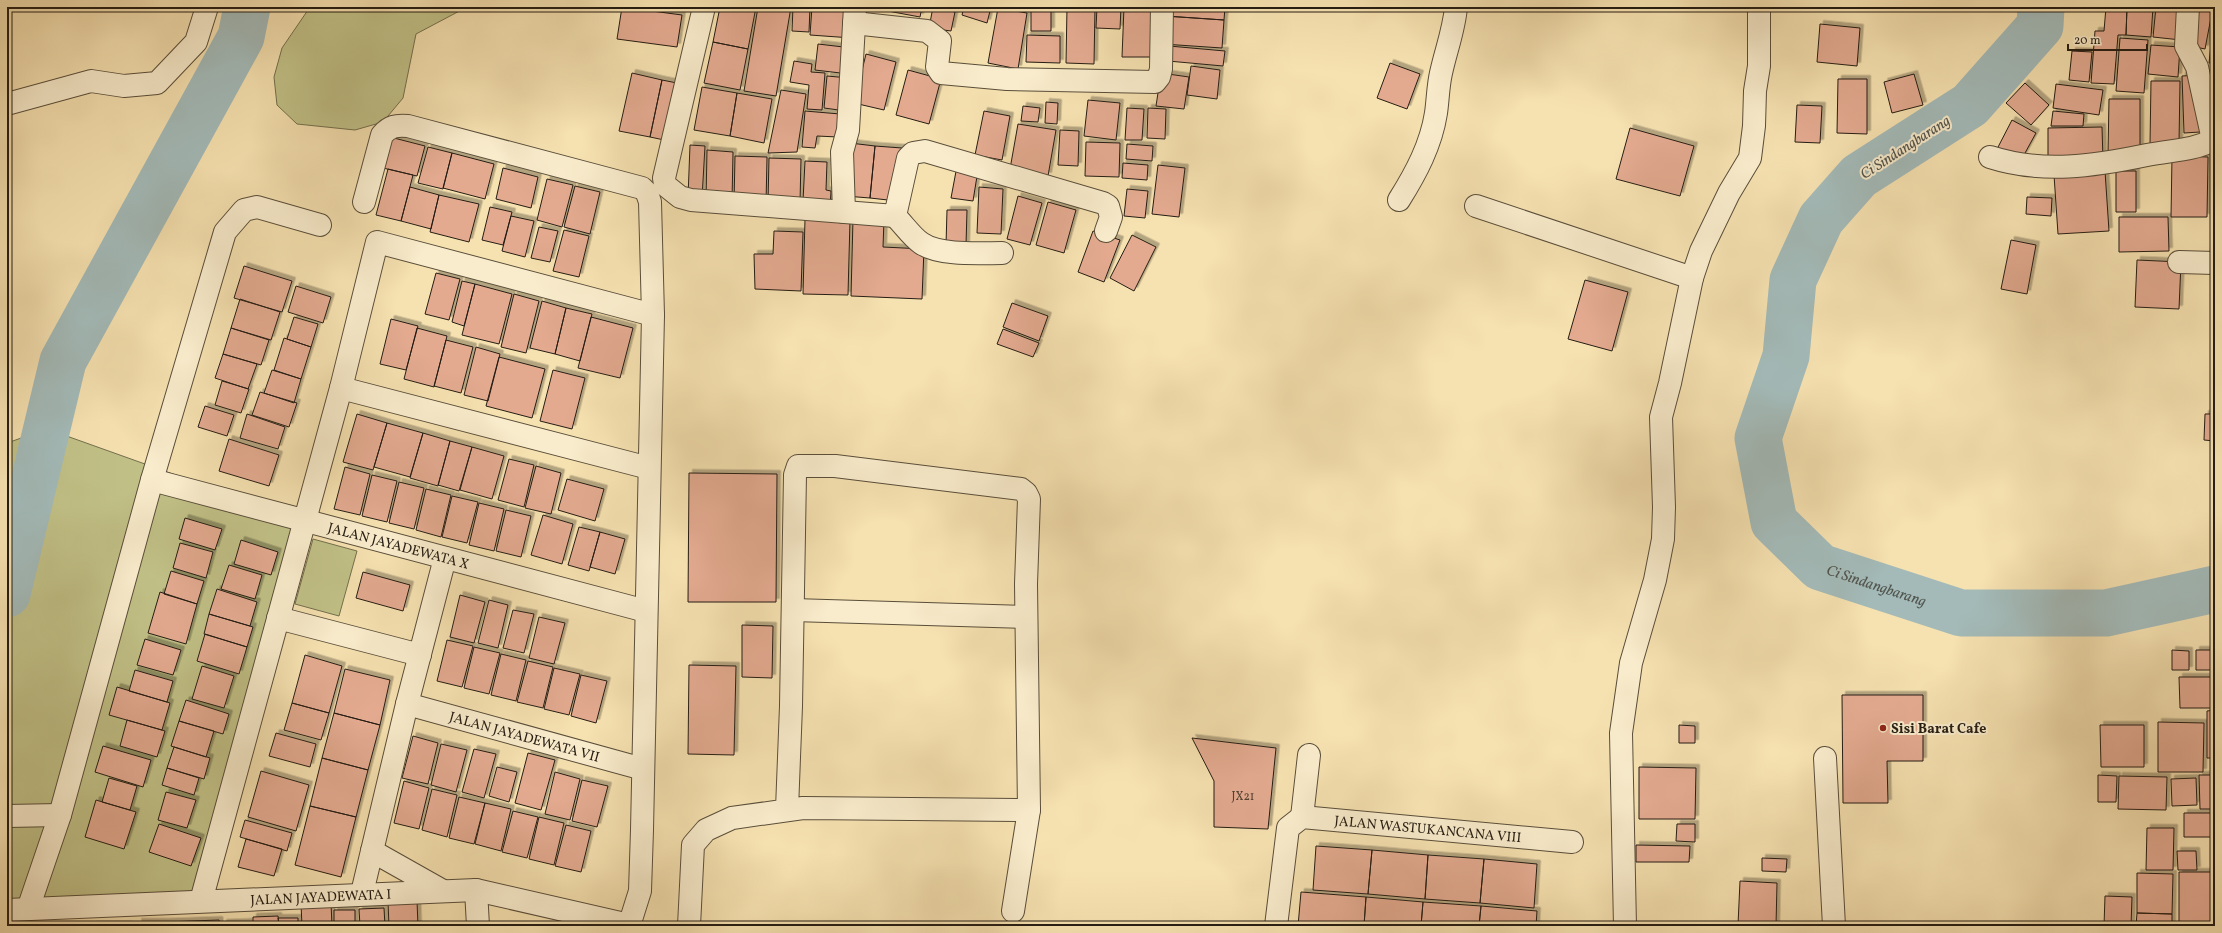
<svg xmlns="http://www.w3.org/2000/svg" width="2222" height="933" viewBox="0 0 2222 933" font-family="Vollkorn,serif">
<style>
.green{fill:#c1c187;stroke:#736f4d}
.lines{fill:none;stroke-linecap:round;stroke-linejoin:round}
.river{stroke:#a3bab8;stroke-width:47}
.building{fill:#e3aa90;stroke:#251d13;filter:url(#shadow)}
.minor-casing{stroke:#594e3a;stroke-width:24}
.minor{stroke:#f9eccc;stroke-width:22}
.poi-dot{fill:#8f2418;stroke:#f9eccc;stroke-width:1.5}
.labels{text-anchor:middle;stroke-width:4;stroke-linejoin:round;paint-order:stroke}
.number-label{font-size:12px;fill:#544032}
.street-label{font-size:14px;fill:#251d13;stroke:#f9eccc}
.poi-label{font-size:14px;font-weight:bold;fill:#251d13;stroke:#f9eccc;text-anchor:start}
.water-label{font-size:15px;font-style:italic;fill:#51544d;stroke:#f9eccc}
</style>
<defs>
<filter id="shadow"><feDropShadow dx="3.5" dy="-3.5" stdDeviation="0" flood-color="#0004"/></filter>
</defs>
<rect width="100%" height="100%" fill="#f6e1b0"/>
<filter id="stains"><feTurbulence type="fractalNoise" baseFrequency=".005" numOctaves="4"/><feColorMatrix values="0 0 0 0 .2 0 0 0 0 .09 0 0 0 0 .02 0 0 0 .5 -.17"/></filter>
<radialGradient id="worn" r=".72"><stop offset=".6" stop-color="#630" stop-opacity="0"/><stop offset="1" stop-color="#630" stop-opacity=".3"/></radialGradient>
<path class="green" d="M310,7H467L416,34L403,98L383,122L355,130L297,124L277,105L274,77L282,48Z
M47,429L310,523L209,897L7,903V443Z
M313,539L357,551L339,616L295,604Z"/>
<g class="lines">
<g class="river">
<path id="s1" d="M2041,7L2040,26L1970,105L1859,176L1821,219L1793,280L1786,356L1758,438L1774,522L1820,567L1961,613H2106L2215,589"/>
<path d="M7,594L63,361L241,37L247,7"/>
</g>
</g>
<path class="building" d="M622,7L682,15L677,47L617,39Z
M720,7H756L748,49L713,42Z
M758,7H791L776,96L744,91Z
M793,7H810L809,32L792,31Z
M812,7H854L852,38L810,35Z
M877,7H922L920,17L877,9Z
M933,7L955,12L951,31L929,28Z
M964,7H991L987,23L962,15Z
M1031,7H1051V31H1031Z
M1067,7H1095L1094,64L1066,63Z
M1097,7H1121L1120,29L1096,28Z
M1124,7H1157L1151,57H1122Z
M1165,7H1225L1224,20L1165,16Z
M2106,7H2127L2126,35H2118L2114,84L2091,83L2095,31H2104Z
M2127,7H2153L2151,37L2126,35Z
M2156,7H2185L2181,40L2153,37Z
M2193,7H2213L2205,49L2186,45Z
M2215,7V63H2209Z
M998,8L1027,13L1018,69L988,63Z
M1165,16L1224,20L1222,48L1163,44Z
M1820,24L1860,28L1857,66L1817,62Z
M1027,35L1060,36V63L1026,62Z
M2120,38L2148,40L2144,93L2116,91Z
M713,42L748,49L740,90L704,83Z
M818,44L852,48L849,74L815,70Z
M2151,45L2180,47L2178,77L2148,74Z
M1169,46L1225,51L1223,66L1168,61Z
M2072,51L2092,52L2089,82L2069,80Z
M866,54L896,62L884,110L854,103Z
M794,61L812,64L811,72L825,73L822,110L807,109L809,85L790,82Z
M1390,63L1420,74L1407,109L1377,98Z
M1191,66L1220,70L1217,99L1187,95Z
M908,70L941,79L929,124L896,115Z
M632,73L662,80L650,137L619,131Z
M1161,73L1189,77L1184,109L1156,106Z
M1914,74L1923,105L1892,113L1884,82Z
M2197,75L2200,132L2184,133L2182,76Z
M827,76L849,78L846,111L824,108Z
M1838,79H1867V134L1837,133Z
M662,80L682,84L669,141L650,137Z
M2151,81H2180L2179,144H2150Z
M2025,83L2049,105L2031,125L2006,103Z
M2056,84L2103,90L2099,115L2053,108Z
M702,87L737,93L730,136L694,130Z
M781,90L806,94L797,152L768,153Z
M737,93L772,99L764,143L730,136Z
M2109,99H2140V154H2108Z
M1088,100L1120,103L1116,140L1084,136Z
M1046,102L1058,103L1057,124L1045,123Z
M1797,105L1822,106L1820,143L1795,142Z
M1023,106L1040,108L1038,122L1021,121Z
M1127,108L1144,109L1142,140H1125Z
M1148,108L1166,109L1165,139L1147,138Z
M805,111L840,114L838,137L817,136L815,148L802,147Z
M984,111L1010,116L1002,160L975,155Z
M2053,111L2084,114L2083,126H2051Z
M2012,120L2036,133L2019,164L1996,151Z
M1018,124L1056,130L1048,176L1010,169Z
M2102,127L2103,161H2048V128Z
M1630,128L1694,146L1680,196L1616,179Z
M1060,130L1079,131L1078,166L1058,165Z
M390,137L425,146L417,176L383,168Z
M1086,142L1120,143L1119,177L1085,176Z
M850,143L875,146L870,198L845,196Z
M1127,144L1153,146L1152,161L1126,159Z
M690,145L705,146L702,198L688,197Z
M875,146L902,148L897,201L870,198Z
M428,147L452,153L443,189L418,183Z
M707,150L733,152L732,201H706Z
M452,153L494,164L485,199L443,188Z
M735,156L767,157L766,204L734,203Z
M2172,156L2208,157L2207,217H2171Z
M769,158L801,159L800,203L768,202Z
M805,161L827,162L826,190L831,191L830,209L803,201Z
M1123,163L1148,165L1147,180L1122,178Z
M1158,165L1185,168L1179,217L1152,214Z
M957,166L978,170L973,201L951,198Z
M503,168L538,177L531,208L496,199Z
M388,169L413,175L401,221L376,215Z
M2105,171L2109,231L2058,234L2054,175Z
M2116,171H2136V212H2116Z
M547,179L573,185L562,227L537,220Z
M575,186L600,192L590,234L564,227Z
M410,187L439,195L431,229L401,221Z
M979,187L1003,189L1001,234L977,233Z
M1127,189L1148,191L1145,218L1124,216Z
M439,195L479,204L469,242L430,232Z
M1018,196L1042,203L1030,245L1007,239Z
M2027,197L2052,198L2051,216L2026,214Z
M1048,202L1076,210L1064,253L1036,245Z
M490,207L512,212L503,245L482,240Z
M2212,208H2215V261H2210Z
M947,210H967L966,245H946Z
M511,216L534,221L525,257L502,251Z
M2119,217H2168L2169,251L2119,252Z
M805,219L850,220L848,295L803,294Z
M853,219L884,220L883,247L924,249L922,299L851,296Z
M539,227L558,231L550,262L531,258Z
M564,230L589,236L579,277L553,271Z
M774,231L803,232L801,291L755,289L754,254H773Z
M1093,231L1120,240L1104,282L1078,272Z
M1132,235L1156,247L1134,291L1110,278Z
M2011,240L2036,245L2027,294L2001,289Z
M2137,260L2181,262L2179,309L2135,307Z
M244,266L292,281L282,312L234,298Z
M436,273L460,279L449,320L425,314Z
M1585,280L1628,292L1612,351L1568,339Z
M462,281L475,284L464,326L452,322Z
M475,284L512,294L499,344L462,335Z
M296,286L331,297L323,323L288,312Z
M514,294L539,301L526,353L501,347Z
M240,299L280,312L271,340L231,328Z
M542,301L566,308L555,354L530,348Z
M1012,303L1048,316L1039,341L1003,327Z
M566,308L592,314L580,361L555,354Z
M294,317L318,324L311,347L287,339Z
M591,317L633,328L620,378L578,368Z
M391,319L418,326L406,370L380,364Z
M231,328L269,340L261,365L223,354Z
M417,328L447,336L434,387L404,379Z
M1003,329L1039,343L1033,357L997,344Z
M284,338L311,347L301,379L274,370Z
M446,340L473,347L461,393L434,386Z
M476,347L500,354L488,401L464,395Z
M223,354L257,364L248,389L215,378Z
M499,357L545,369L532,418L486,406Z
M272,370L301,379L294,403L264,393Z
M553,370L585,378L572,429L540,421Z
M222,381L249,389L241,413L215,405Z
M260,392L297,403L289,427L252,415Z
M205,406L234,415L227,436L198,427Z
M247,414L285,427L278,449L240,438Z
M357,414L387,423L373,470L343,462Z
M2205,414H2215V441L2204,440Z
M387,423L423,433L410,477L374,467Z
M423,433L450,441L438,486L410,478Z
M229,439L279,455L269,486L219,471Z
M450,441L472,447L459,491L438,485Z
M472,447L504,456L492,499L460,490Z
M509,459L534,465L524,507L498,500Z
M536,466L561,473L551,514L525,508Z
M345,467L370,474L360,515L334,509Z
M689,473L777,474L776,602H688Z
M372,475L397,481L387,522L362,516Z
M567,479L604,489L595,521L558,510Z
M399,482L424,488L414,529L389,523Z
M426,489L451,495L441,537L416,530Z
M452,496L478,502L467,543L442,537Z
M479,503L504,509L494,551L469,545Z
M506,510L531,516L521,557L496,551Z
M543,515L573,524L562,564L531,555Z
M185,518L222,529L215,550L179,539Z
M579,527L600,532L589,571L568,565Z
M600,532L625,539L615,574L590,567Z
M241,540L278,552L271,575L234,564Z
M180,543L213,552L206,578L173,568Z
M229,565L262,575L255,599L221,589Z
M171,571L204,581L197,604L164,594Z
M363,572L410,585L403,611L356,598Z
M217,589L257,602L250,626L209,614Z
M160,592L197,604L186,644L148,633Z
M460,595L485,602L474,643L450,637Z
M489,600L508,605L498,648L478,643Z
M513,610L534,614L524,653L503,648Z
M209,614L253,627L247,647L204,634Z
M539,617L565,623L554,664L529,658Z
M742,625L773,626L772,678L742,677Z
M205,634L247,647L239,674L197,661Z
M145,639L181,650L173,675L137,665Z
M447,640L473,646L462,687L437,681Z
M474,647L500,653L489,694L464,688Z
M2172,650L2189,651V670H2172Z
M2196,650H2215V670H2196Z
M501,654L526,660L516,701L491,695Z
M305,655L342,666L329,713L292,703Z
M528,661L553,667L543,708L517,702Z
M689,665L736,666L734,755L688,754Z
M202,666L234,676L224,708L192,699Z
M554,668L580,674L569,715L544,709Z
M345,669L390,680L380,725L334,713Z
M135,670L173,681L167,702L129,691Z
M581,675L607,681L596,723L571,716Z
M2179,677H2215V708H2180Z
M117,687L170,703L162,730L109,715Z
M1842,695H1923V761H1887L1888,803H1843Z
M186,700L229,714L223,734L179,721Z
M292,703L329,713L321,740L284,730Z
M2215,710V758H2207V711Z
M334,713L380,725L368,770L322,758Z
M127,720L165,731L157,757L120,746Z
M179,721L214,731L206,757L171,746Z
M2158,722L2204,723L2203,772H2158Z
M1679,725L1695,726V743H1679Z
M2100,725H2144V767H2101Z
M276,733L316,744L310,767L269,756Z
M413,736L438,743L428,784L402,778Z
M1192,738L1276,748L1268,829L1214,827V781Z
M441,744L467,750L456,792L431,785Z
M103,746L151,760L143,787L95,772Z
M174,747L210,758L204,779L167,768Z
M474,749L496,754L484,798L462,792Z
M528,753L555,760L541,810L515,803Z
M322,758L368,770L356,817L310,806Z
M497,767L517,772L509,802L489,796Z
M1639,767L1696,768L1695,819H1639Z
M167,768L199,778L194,795L162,785Z
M261,771L309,785L296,831L248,817Z
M555,772L580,779L570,820L545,814Z
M2098,775L2117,776L2116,802H2098Z
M2199,775H2215V809H2200Z
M2119,776L2167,777L2166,810L2118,809Z
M109,778L137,786L130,810L102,802Z
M2196,778L2197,805L2172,806L2171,779Z
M582,780L608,786L597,827L572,821Z
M404,781L429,788L419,829L394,823Z
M432,789L457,795L447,837L422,830Z
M166,792L196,800L187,828L158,820Z
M459,797L485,803L474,844L449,838Z
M96,800L136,812L124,849L85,837Z
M485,803L511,809L501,851L475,844Z
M310,806L356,817L341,877L295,865Z
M513,811L538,817L527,858L502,852Z
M2184,813H2215V837H2184Z
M539,817L564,823L554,865L529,859Z
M245,820L292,833L287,851L240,837Z
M159,824L201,838L191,866L149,852Z
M1677,824H1695V842L1676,841Z
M566,825L591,831L581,872L555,866Z
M2147,828H2174L2173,870H2146Z
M246,839L282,849L274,876L238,867Z
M1636,845L1690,846L1689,862H1636Z
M1316,846L1372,850L1368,894L1313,890Z
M1372,850L1428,855L1425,899L1368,894Z
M2177,851H2196L2197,870H2178Z
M1428,855L1484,859L1480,903L1425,899Z
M1762,858L1787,859L1786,872L1762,871Z
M1484,859L1537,864L1534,908L1480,903Z
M2179,872H2212L2211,926H2179Z
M2137,873L2173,874L2172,914L2137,913Z
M1740,881L1777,883L1776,926L1738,925Z
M1301,892L1366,897L1364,926H1298Z
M2105,896L2132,897L2131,926H2104Z
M1366,897L1423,902L1421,926H1364Z
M417,901L418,926H389L388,902Z
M1423,902L1481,906L1479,926H1421Z
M331,903L332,926H302L301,904Z
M1481,906L1537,911L1536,926H1479Z
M384,908L385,926H360L359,909Z
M334,910H355V926H334Z
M2137,913L2172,914V926H2136Z
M278,916L279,926H253V917Z
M278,918H298V926H279Z
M219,920L220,926H191V921Z
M191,921V926H167L166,922Z
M138,922H166L167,926H139Z
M249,922V926H223V923Z
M93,925H129V926H93Z"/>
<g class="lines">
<g class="minor-casing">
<g id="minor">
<path d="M704,7L664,178L665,185L680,197L691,200L895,216L908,158L913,153L925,151L1103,203L1108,206L1111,217L1106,231"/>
<path d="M2188,7L2186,46L2197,67L2213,140"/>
<path d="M854,23L927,31L940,41L937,67L941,73L1007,79L1155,82L1159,77L1161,69L1162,7"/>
<path d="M7,104L91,81L124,86L157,83L196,42L207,7"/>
<path d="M1990,157C2043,174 2094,166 2147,155C2171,150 2193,151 2215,139"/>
<path d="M1399,200C1416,173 1431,145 1436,113C1438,99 1438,86 1441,73C1446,50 1454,30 1456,7"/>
<path d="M364,202L382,135C390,126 396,125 408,126L642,188L647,193L650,202L653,315L642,830L640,891L629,926"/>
<path d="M1476,206L1692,278"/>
<path d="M844,212L842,152L848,130L855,7"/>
<path d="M895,216C904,225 912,237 921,243C939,256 981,253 1002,253"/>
<path d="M2179,262L2215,263"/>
<path d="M341,388L649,468"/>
<path id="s2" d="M152,480L646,611"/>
<path d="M793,610L1026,617"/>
<path d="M278,618L420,655"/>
<path id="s3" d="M407,704L643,769"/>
<path d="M1825,758L1834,926"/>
<path d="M7,816L60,815"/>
<path d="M1302,817L1309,755"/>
<path d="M372,851L443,891"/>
<path d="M476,890L478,926"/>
<path d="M362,893L407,704L445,558"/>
<path d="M201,901L341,388L377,242L653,315"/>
<path d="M28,909L60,815L152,480L225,232L244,210L257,207L320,225"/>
<path id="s4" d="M7,910L476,890L629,925"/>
<path d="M1013,911L1029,810"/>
<path d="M689,926L693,845L706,830L732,818L803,808L1029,810L1026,584L1029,499L1026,493L1021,489L835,466H798L795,475L791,706L787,809"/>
<path id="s5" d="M1276,926L1288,828L1302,817L1572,842"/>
<path d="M1625,926L1621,733L1631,663L1655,580L1663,539L1664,507L1661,417L1670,383L1692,278L1701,251L1729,193L1750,158L1754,126L1755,91L1759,66V7"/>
</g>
</g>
<use href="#minor" class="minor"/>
</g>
<circle class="poi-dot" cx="1883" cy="728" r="4"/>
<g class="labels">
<g class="number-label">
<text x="1243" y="800">JX21</text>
</g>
<g class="street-label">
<text dy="5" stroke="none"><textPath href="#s2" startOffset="255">JALAN JAYADEWATA X</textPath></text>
<text dy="5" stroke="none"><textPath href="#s3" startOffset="122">JALAN JAYADEWATA VII</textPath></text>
<text dy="5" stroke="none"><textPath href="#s5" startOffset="243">JALAN WASTUKANCANA VIII</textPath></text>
<text dy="5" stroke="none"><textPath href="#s4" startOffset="314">JALAN JAYADEWATA I</textPath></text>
</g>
<g class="poi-label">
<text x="1891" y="733">Sisi Barat Cafe</text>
</g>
<g class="water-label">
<text transform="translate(1905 147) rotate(-33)" y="5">Ci Sindangbarang</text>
<text dy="5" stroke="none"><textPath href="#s1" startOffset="753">Ci Sindangbarang</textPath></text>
</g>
</g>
<rect width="2222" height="933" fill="none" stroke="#f6e1b0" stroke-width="24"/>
<rect x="8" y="8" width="2206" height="917" fill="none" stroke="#251d13" stroke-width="2"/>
<rect x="12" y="12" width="2198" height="909" fill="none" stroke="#251d13"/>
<path d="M2068 44v6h79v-6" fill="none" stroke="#251d13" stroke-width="2"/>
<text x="2074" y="44" font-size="12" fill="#251d13" stroke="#f9eccc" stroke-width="3" paint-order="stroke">20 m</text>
<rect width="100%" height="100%" filter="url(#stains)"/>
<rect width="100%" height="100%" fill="url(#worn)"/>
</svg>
